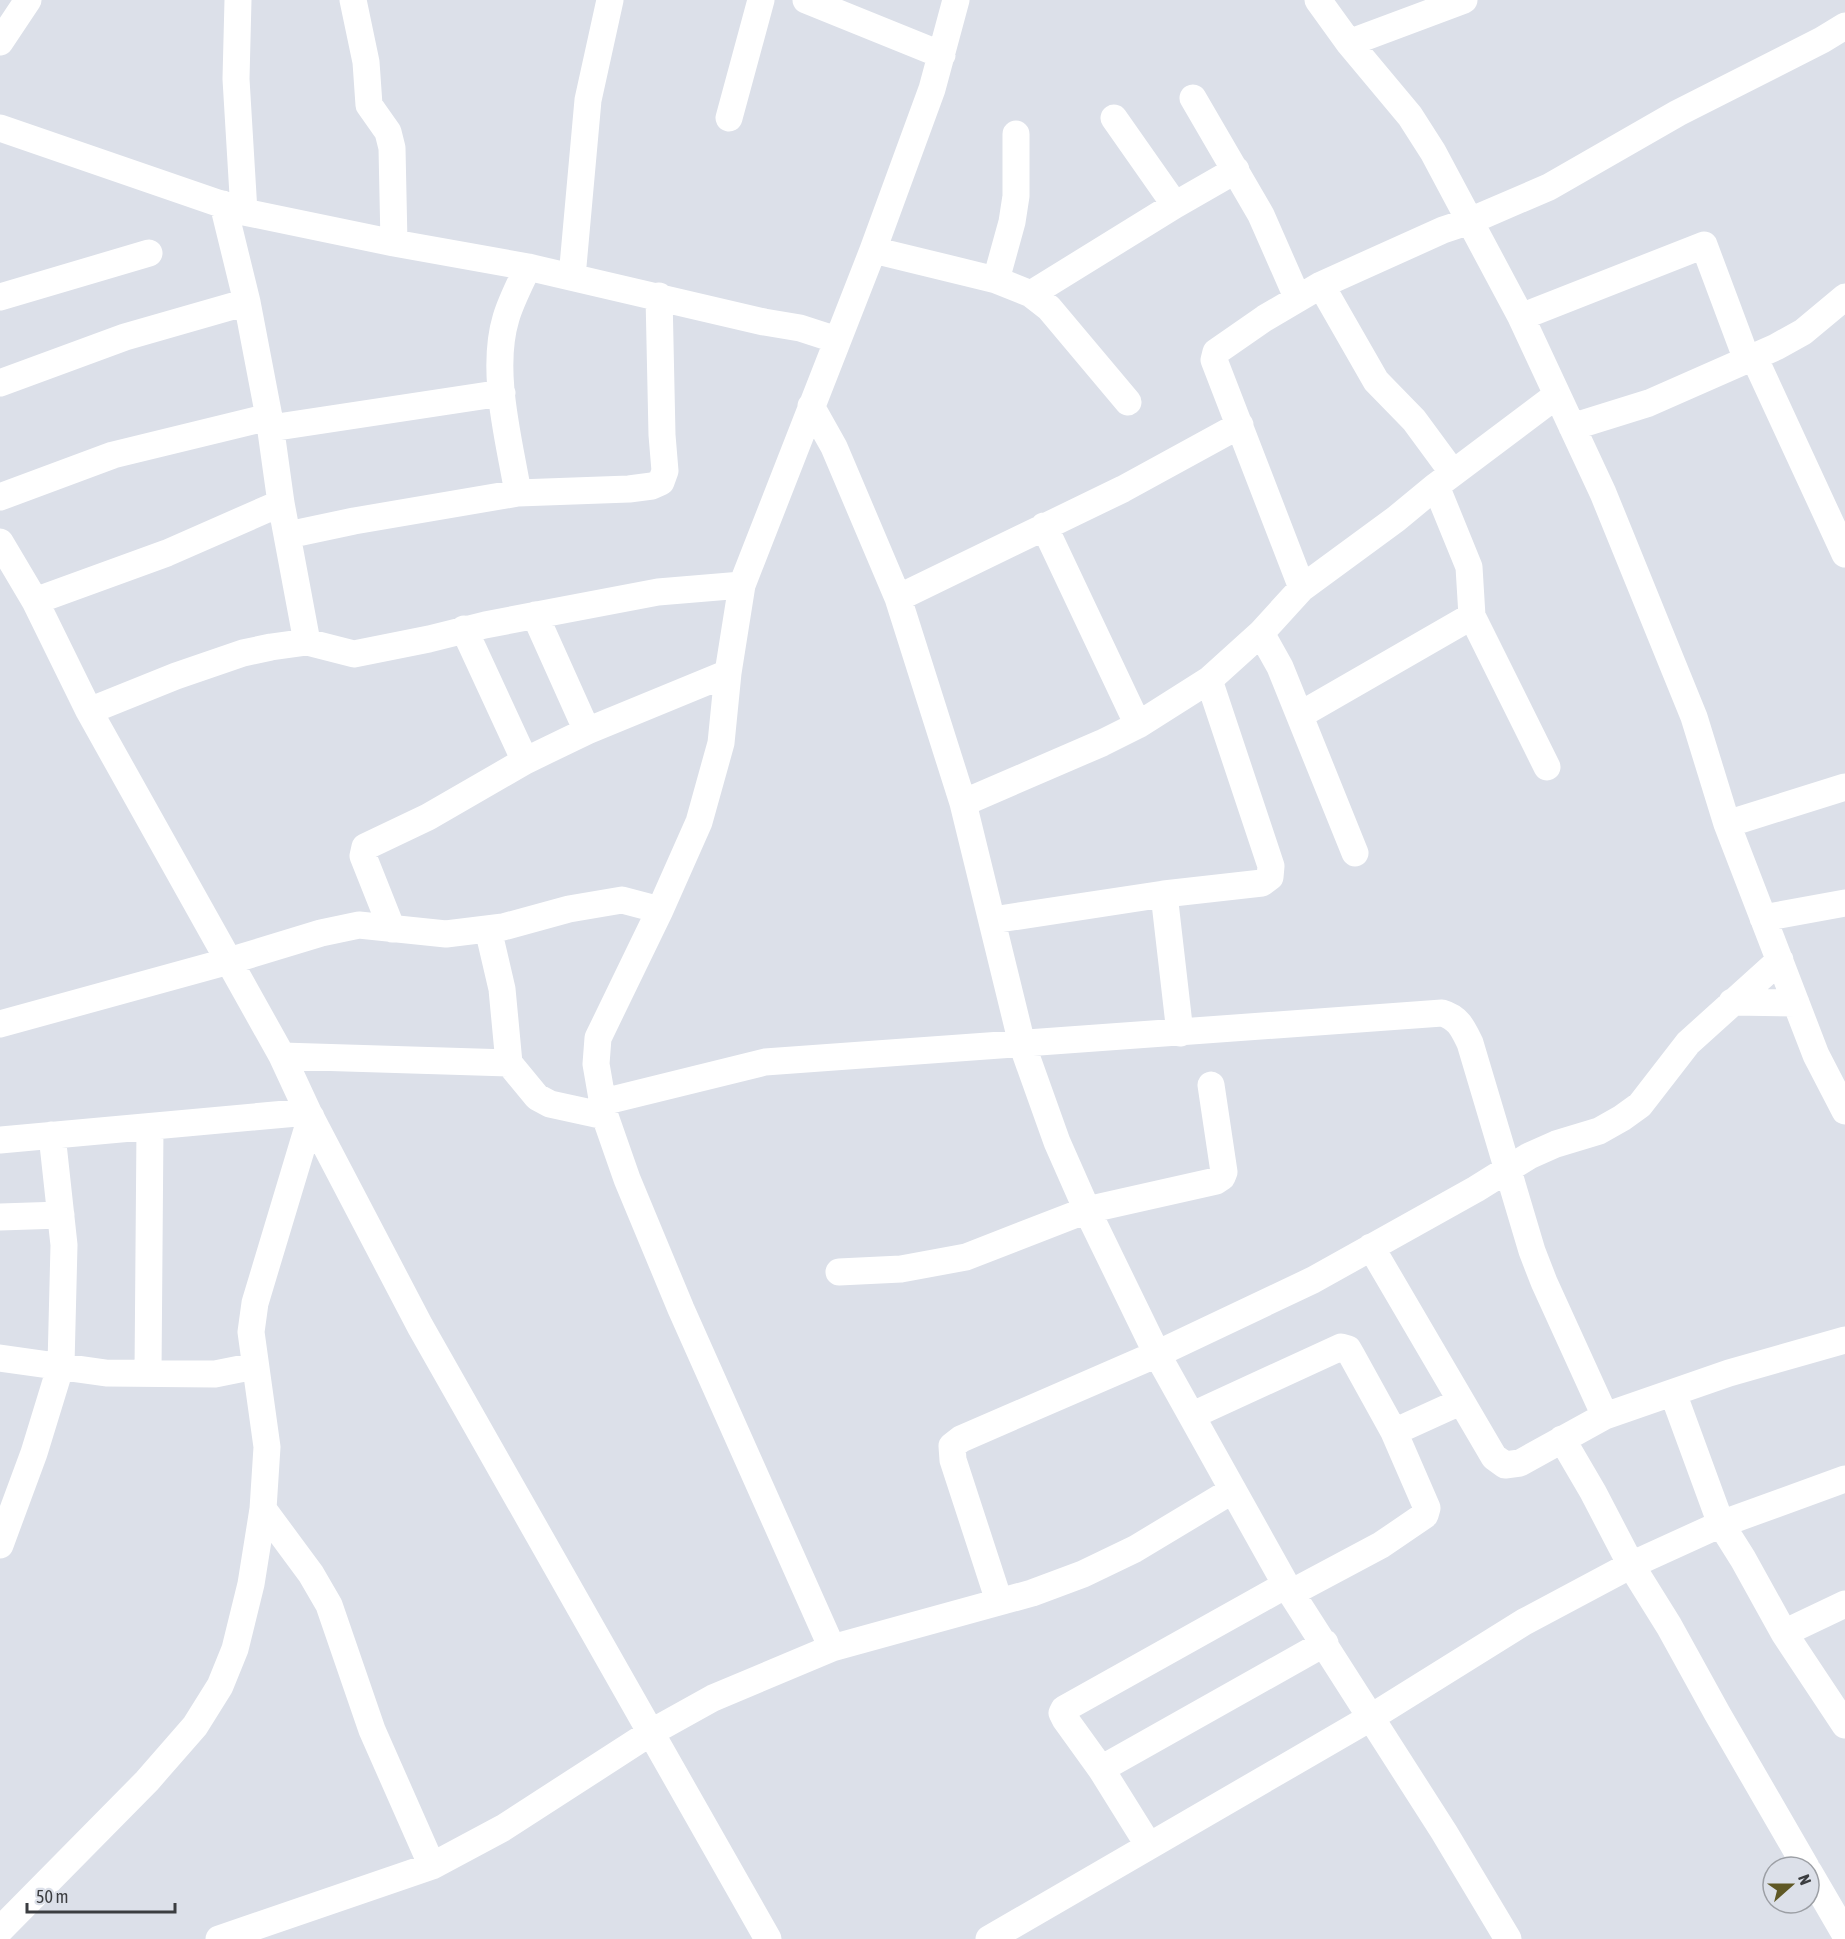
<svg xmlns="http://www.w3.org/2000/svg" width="1845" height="1939" viewBox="0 0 1845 1939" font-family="'Asap Condensed',sans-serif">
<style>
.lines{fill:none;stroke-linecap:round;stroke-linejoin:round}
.minor{stroke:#fff;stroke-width:27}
</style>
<rect width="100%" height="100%" fill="#dce0e9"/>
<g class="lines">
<path class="minor" d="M238,0L236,79L244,212
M353,0L366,62L369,105L388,132L392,148L394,243
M806,0L942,55
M1318,0L1349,43L1410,116L1433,152L1521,317L1603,493L1694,717L1727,824L1816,1055L1845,1111
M0,42L28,0
M1349,43L1464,0
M1193,98L1261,215L1297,297
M729,118L761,0
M1114,118L1175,205
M0,128L244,212L394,243L528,267L764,322L800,328L837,340
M223,204L247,302L269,417L281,503L307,642
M873,250L996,280L1031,294L1049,308L1128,402
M572,277L588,100L610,0
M996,280L1012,222L1016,196V134
M1321,285L1376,381L1414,420L1453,473
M1031,294L1175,205L1236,170
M0,297L149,253
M1521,317L1704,245L1747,360
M1754,357L1845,554
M0,383L125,337L247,302
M811,406L834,447L898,598L963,803L1022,1044L1057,1142L1087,1210L1157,1354L1286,1585L1444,1832L1508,1939
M1572,427L1649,403L1776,347L1803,332L1845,297
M271,428L502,393
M518,493C509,439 490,371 506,318C511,301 520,284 528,267
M0,497L113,455L269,417
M1044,526L1138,725
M288,535L354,521L518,493L629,489L652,486L661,482L665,471L662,435L659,296
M0,542L35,601L89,711L282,1056L308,1112L420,1326L768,1939
M1302,588L1214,360L1216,352L1265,318L1321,285L1443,230L1470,221L1549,187L1678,113L1822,40L1845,26
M898,598L1123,489L1240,425
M35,601L167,553L281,503
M535,615L587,731
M1472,616L1547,767
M464,629L525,761
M1261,633L1280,667L1355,853
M89,711L176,676L243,653L271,647L307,642L354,654L429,639L485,625L658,592L742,585
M1300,715L1472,616L1469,567L1436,486
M963,803L1102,743L1138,725L1209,680L1261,633L1302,588L1396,519L1436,486L1557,395
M1727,824L1845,787
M1164,894L1180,1033
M1763,918L1845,903
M993,920L1164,894L1262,883L1270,877L1271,866L1209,680
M392,929L363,856L365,847L428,817L525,761L587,731L728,673
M488,929L502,989L509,1063L537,1097L550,1104L605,1116
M1732,1002L1796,1003
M0,1024L229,961L321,933L359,925L446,934L503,927L569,909L622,900L660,910
M282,1056L509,1063
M603,1102L765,1062L1442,1013C1459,1018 1463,1029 1470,1043L1532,1251L1544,1282L1605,1416
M0,1140L308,1112
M0,1217L61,1215
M1371,1247L1494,1457L1505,1465L1520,1463L1605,1416L1729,1373L1845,1340
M839,1272L901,1269L966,1257L1087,1210L1216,1181L1222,1177L1224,1172L1211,1085
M0,1358L106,1373L215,1374L255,1366
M148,1373L150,1127
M1673,1393L1721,1524L1743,1559L1784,1633L1845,1725
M1193,1415L1341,1347L1348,1349L1352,1356L1394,1432L1427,1508L1425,1515L1381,1545L1291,1593
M1394,1432L1460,1402
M1562,1439L1593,1492L1631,1565L1669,1626L1717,1713L1806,1867
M263,1509L311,1574L329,1605L372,1730L432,1866
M0,1545L34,1453L61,1365L64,1245L52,1135
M999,1601L953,1460L952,1446L961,1439L1157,1354L1313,1280L1476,1189L1529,1156L1556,1144L1599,1131L1622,1118L1640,1105L1688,1043L1780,960
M1784,1633L1845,1604
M832,1648L681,1309L627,1179L605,1116L596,1064L598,1038L660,910L699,822L721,743L728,673L742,585L873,250L932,89L956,0
M1101,1769L1325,1643
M1149,1846L1101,1769L1065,1719L1062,1713L1064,1709L1286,1585
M1809,1872L1845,1934
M0,1930L147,1781L195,1726L220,1686L235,1649L251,1584L263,1509L267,1447L251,1332L255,1303L311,1117
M219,1939L432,1866L503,1828L650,1733L713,1698L832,1648L1032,1593L1083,1574L1135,1549L1233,1490
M989,1939L1370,1718L1524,1622L1631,1565L1721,1524L1845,1479"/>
</g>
<g transform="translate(1791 1885) rotate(69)"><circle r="28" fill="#dce0e9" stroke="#9c9fa5" stroke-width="1.5"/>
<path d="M0-4.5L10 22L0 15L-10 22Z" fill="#5f5825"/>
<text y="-9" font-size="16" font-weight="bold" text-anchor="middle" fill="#3b3d40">N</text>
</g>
<path d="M27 1903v9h148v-9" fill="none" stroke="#3b3d40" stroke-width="3"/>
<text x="36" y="1903" font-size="18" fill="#3b3d40" stroke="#dce0e9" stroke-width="4.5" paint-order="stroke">50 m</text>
</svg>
